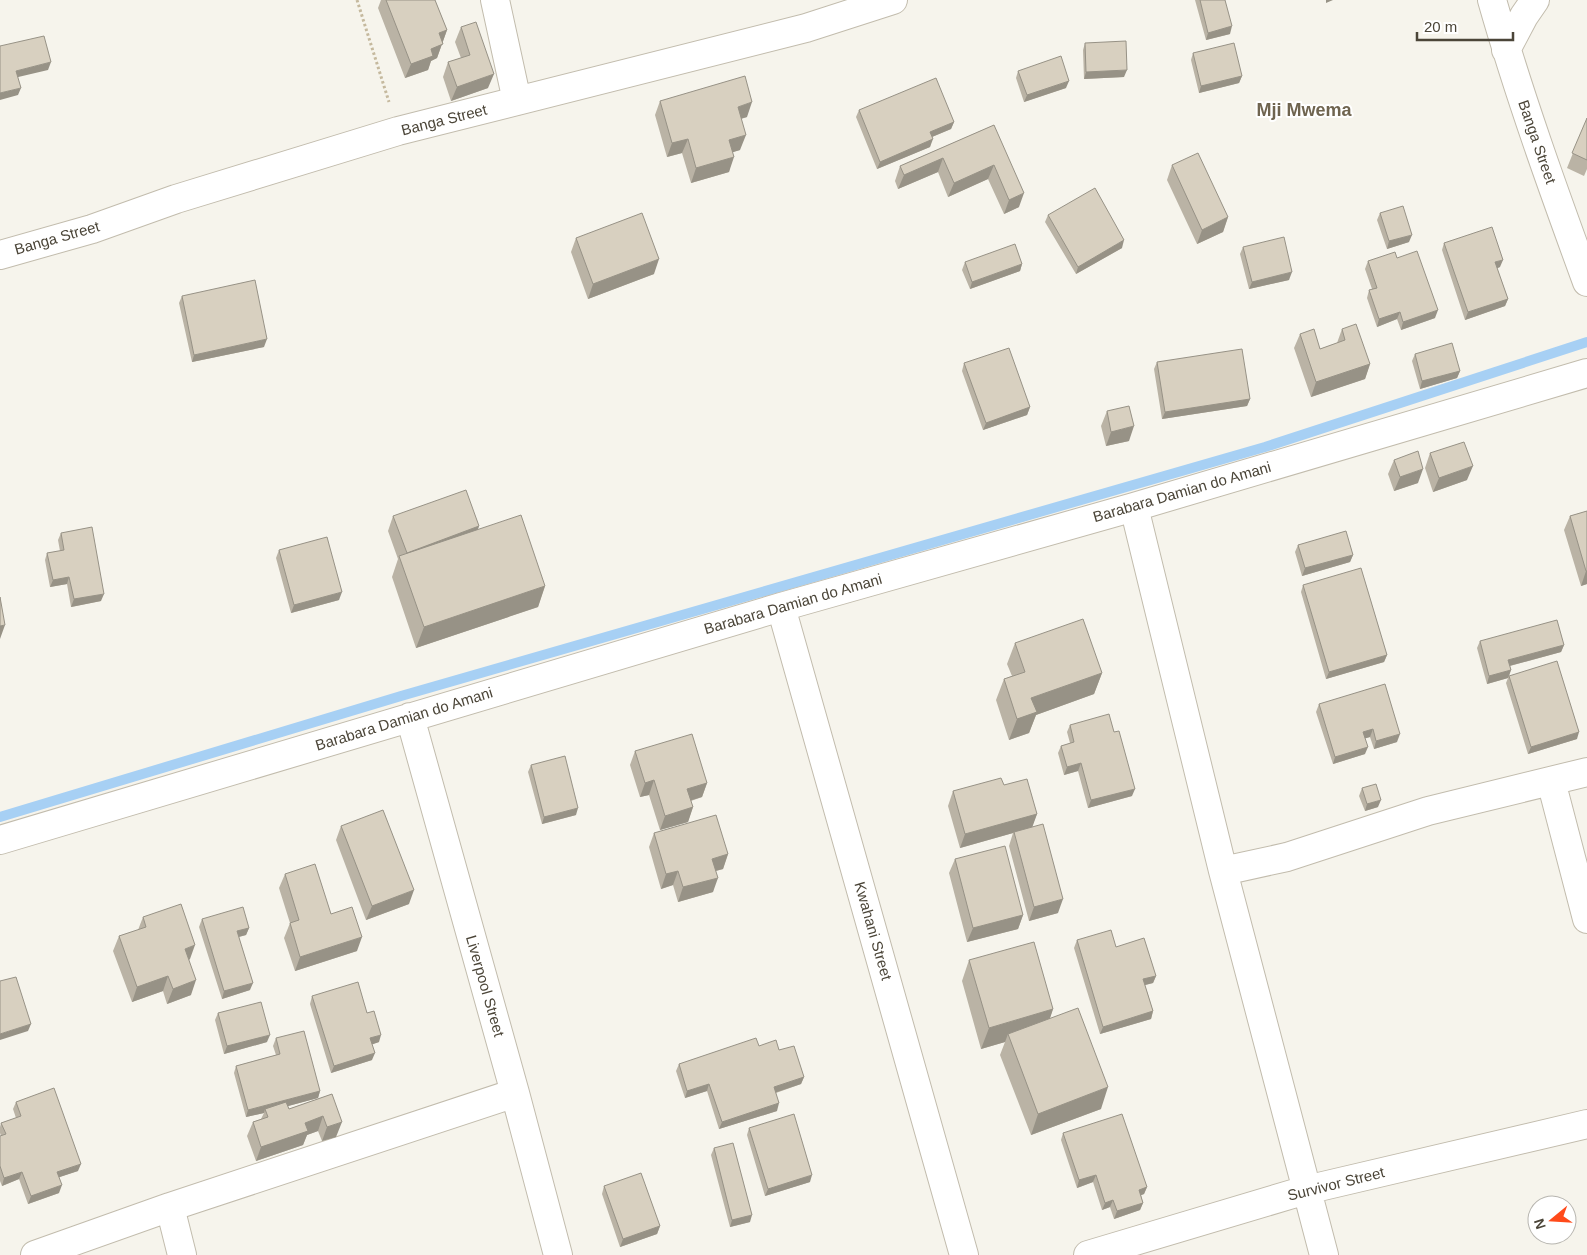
<svg xmlns="http://www.w3.org/2000/svg" width="1587" height="1255" viewBox="0 0 1587 1255" font-family="Arial,sans-serif">
<style>
.lines{fill:none;stroke-linecap:round;stroke-linejoin:round}
.stream{stroke:#a7d0f4;stroke-width:10}
.minor-casing{stroke:#c2bcad;stroke-width:30}
.path{stroke:#c5b99e;stroke-width:3;stroke-dasharray:2.5 2.5;stroke-linecap:butt}
.minor{stroke:#fff;stroke-width:28}
.wall{fill:#bab3a5}
.shaded-wall{fill:#979286}
.building{fill:#d8d0c0;stroke:#979286}
.labels{text-anchor:middle;stroke-width:4;stroke-linejoin:round;paint-order:stroke}
.street-label{font-size:15px;fill:#4b4538;stroke:#fff}
.quarter-label{font-size:18px;font-weight:bold;fill:#6f644f;stroke:#fff}
</style>
<rect width="100%" height="100%" fill="#f6f4ec"/>
<g class="lines">
<path class="stream" d="M0,817L401,696L1265,447L1587,342"/>
<g class="minor-casing">
<path id="minor" d="M495,0L517,101
M1492,0C1519,95 1553,189 1587,282
M1506,50L1524,16L1535,0
M0,255L92,229L176,199L398,131L806,28L893,0
M1134,507L1223,871L1324,1255
M781,607L964,1255
M410,717L515,1093L558,1255
M1551,781L1587,919
M0,840L781,607L1134,507L1587,373
M1223,871L1287,857L1428,811L1587,772
M170,1207L182,1255
M35,1255L170,1207L515,1093
M1088,1255L1306,1190L1587,1124"/>
</g>
<path class="path" d="M357,0L389,102"/>
<use href="#minor" class="minor"/>
</g>
<path class="wall" d="M381,0H435L447,30L437,58L431,61L428,70L405,78L378,8Z
M1195,0H1225L1230,34L1206,40Z
M461,27L488,88L451,101L443,77L448,62L461,58L455,42Z
M1085,43L1124,77L1084,79L1083,50Z
M1193,53L1242,76L1239,83L1199,93L1191,60Z
M1018,71L1066,88L1024,102L1016,78Z
M660,101L747,117L741,119L740,150L732,152L729,172L691,183L682,153L667,157L655,115Z
M859,110L954,122L951,129L932,137L930,147L877,169L856,117Z
M1587,118V169L1584,176L1567,168Z
M994,125L1019,207L1004,214L988,179L948,197L938,172L898,189L895,181L900,166Z
M1172,165L1228,217L1223,232L1197,244L1167,180Z
M1380,213L1409,242L1387,249L1377,220Z
M1048,215L1122,248L1076,274L1045,222Z
M576,238L654,274L588,299L571,252Z
M1444,243L1500,267L1497,268L1508,299L1505,306L1465,320L1442,250Z
M1243,247L1289,280L1249,289L1240,254Z
M1397,258L1435,318L1401,330L1397,319L1377,327L1367,298L1369,290L1372,289L1365,269L1368,261Z
M965,262L1022,264L1020,271L970,289L962,270Z
M182,296L264,347L192,362L179,303Z
M1342,329L1370,364L1365,379L1311,397L1294,348L1300,334L1320,349L1337,343Z
M1415,354L1460,371L1457,378L1420,389L1412,361Z
M1157,362L1250,399L1247,406L1162,419L1154,369Z
M964,363L1030,407L1027,415L983,430L962,371Z
M1107,411L1129,441L1106,446L1101,426Z
M1430,453L1467,480L1433,492L1425,468Z
M1394,460L1418,483L1394,491L1388,474Z
M1587,511V584L1581,586L1564,530L1570,516Z
M393,516L479,526L478,529L545,586L538,607L416,648L392,577L398,559L388,531Z
M61,533L101,601L71,607L67,584L50,587L45,560L47,553L60,551L58,540Z
M1298,545L1353,555L1350,562L1302,576L1295,552Z
M279,550L339,600L291,613L276,558Z
M1303,585L1387,655L1384,662L1326,679L1301,592Z
M1480,641L1564,645L1561,652L1510,666L1511,670L1509,676L1577,739L1528,754L1506,683L1508,678L1487,684L1477,648Z
M1015,643L1102,673L1094,694L1036,715L1029,733L1009,740L996,700L1004,679L1012,676L1007,664Z
M1319,704L1397,742L1374,749L1370,737L1365,738V754L1333,764L1316,712Z
M1070,725L1132,796L1088,808L1078,771L1064,775L1058,753L1061,746L1070,743L1067,732Z
M635,751L707,783L702,797L691,801L693,807L688,822L660,830L649,795L640,797L630,765Z
M531,765L576,815L542,824L528,772Z
M1004,785L1037,814L1032,826L1058,913L1029,921L1009,846L1013,833L960,848L948,806L953,791Z
M1362,788L1378,807L1365,811L1359,796Z
M341,826L409,904L366,920L336,840Z
M654,833L728,854L723,869L716,871L713,892L678,902L673,885L661,889L649,847Z
M955,859L1023,915L1018,929L967,942L949,873Z
M285,874L331,914L357,951L295,971L284,938L290,923L279,888Z
M143,917L190,959L189,960L191,995L167,1004L163,991L132,1002L113,951L119,936L138,930Z
M202,919L249,928L246,935L239,937L250,990L222,999L199,927Z
M1077,940L1116,947L1156,976L1153,983L1145,985L1153,1011L1151,1019L1100,1034L1074,948Z
M969,960L1053,1009L1050,1018L1101,1109L1031,1135L1000,1055L1005,1042L981,1049L962,981Z
M312,996L367,1013L379,1042L372,1044V1060L331,1073L310,1004Z
M218,1013L267,1042L224,1054L215,1020Z
M276,1038L320,1091L318,1098L288,1106L289,1109L332,1094L336,1137L322,1141L318,1131L307,1135L303,1145L256,1161L247,1136L253,1122L261,1119L264,1113L246,1117L234,1073L236,1066L276,1055L273,1046Z
M759,1046L779,1050L804,1077L801,1084L776,1093L777,1111L719,1129L707,1091L685,1098L676,1071L679,1064Z
M16,1102L78,1171L59,1177V1193L28,1204L19,1179L2,1186L0,1181V1136H1L0,1133V1127L1,1123L16,1118L13,1109Z
M749,1128L810,1182L765,1196L747,1135Z
M1063,1133L1147,1187L1144,1194L1141,1195L1143,1203L1140,1210L1114,1219L1110,1207L1102,1210L1093,1182L1077,1188L1061,1140Z
M714,1148L750,1222L730,1227L711,1155Z
M604,1186L660,1226L657,1234L620,1247L602,1194Z"/>
<path class="shaded-wall" d="M1326,0H1333L1326,3Z
M1232,26L1230,34L1206,40L1208,33Z
M447,30L437,58L431,61L428,70L405,78L411,64L431,49L439,33Z
M51,62L48,70L14,78L16,71Z
M1127,70L1124,77L1084,79L1086,72Z
M494,74L488,88L451,101L457,87Z
M1242,76L1239,83L1199,93L1201,86Z
M1069,81L1066,88L1024,102L1027,95Z
M21,88L18,95L0,100V93Z
M752,102L747,117L732,121L738,107Z
M954,122L951,129L927,139L930,132Z
M746,135L740,150L724,155L729,140Z
M688,139L682,153L667,157L672,143Z
M933,139L930,147L877,169L880,162Z
M734,157L729,172L691,183L696,168Z
M943,158L938,172L898,189L904,175Z
M994,165L988,179L948,197L954,183Z
M1024,193L1019,207L1004,214L1009,200Z
M1228,217L1223,232L1197,244L1202,230Z
M1412,235L1409,242L1387,249L1389,241Z
M1124,240L1122,248L1076,274L1078,267Z
M659,259L654,274L588,299L593,284Z
M1503,260L1500,267L1493,270L1495,262Z
M1022,264L1020,271L970,289L972,282Z
M1292,272L1289,280L1249,289L1252,282Z
M1508,299L1505,306L1465,320L1468,312Z
M1438,310L1435,318L1401,330L1403,322Z
M1400,312L1397,319L1377,327L1379,319Z
M267,339L264,347L192,362L194,355Z
M1370,364L1365,379L1311,397L1316,382Z
M1460,371L1457,378L1420,389L1422,381Z
M1250,399L1247,406L1162,419L1165,412Z
M1030,407L1027,415L983,430L986,423Z
M1134,426L1129,441L1106,446L1111,432Z
M1473,466L1467,480L1433,492L1439,478Z
M1423,469L1418,483L1394,491L1400,477Z
M479,526L474,540L407,553Z
M1353,555L1350,562L1302,576L1305,568Z
M1586,571H1587V584L1581,586Z
M69,577L67,584L50,587L53,580Z
M545,586L538,607L416,648L424,627Z
M342,592L339,600L291,613L294,605Z
M104,594L101,601L71,607L74,599Z
M5,625L0,639V626Z
M1564,645L1561,652L1505,667L1508,660Z
M1387,655L1384,662L1326,679L1329,672Z
M1511,670L1508,678L1487,684L1489,676Z
M1102,673L1094,694L1036,715L1029,733L1009,740L1017,719L1031,698Z
M1373,729L1370,737L1360,740L1363,732Z
M1579,732L1577,739L1528,754L1531,747Z
M1400,734L1397,742L1374,749L1376,741Z
M1368,747L1365,754L1333,764L1335,757Z
M1081,763L1078,771L1064,775L1067,767Z
M654,780L649,795L640,797L645,783Z
M707,783L702,797L682,803L687,789Z
M1135,789L1132,796L1088,808L1091,800Z
M1381,800L1378,807L1365,811L1367,804Z
M693,807L688,822L660,830L665,816Z
M578,808L576,815L542,824L544,817Z
M1037,814L1032,828L1014,832L1013,833L960,848L965,834Z
M728,854L723,869L707,873L712,859Z
M678,871L673,885L661,889L666,874Z
M718,878L713,892L678,902L683,887Z
M414,890L409,904L366,920L372,906Z
M1063,899L1058,913L1029,921L1034,907Z
M1023,915L1018,929L967,942L973,928Z
M249,928L246,935L234,938L237,931Z
M362,937L357,951L295,971L300,957Z
M195,945L190,959L180,963L185,949Z
M168,976L163,991L132,1002L137,987Z
M1156,976L1153,983L1141,986L1143,979Z
M196,980L191,995L167,1004L173,989Z
M253,983L250,990L222,999L224,991Z
M1053,1009L1046,1030L1008,1034L1005,1042L981,1049L989,1028Z
M1153,1011L1151,1019L1100,1034L1103,1027Z
M31,1024L28,1031L0,1040V1034Z
M270,1035L267,1042L224,1054L227,1046Z
M381,1035L379,1042L368,1046L370,1038Z
M375,1053L372,1060L331,1073L334,1066Z
M804,1077L801,1084L771,1094L774,1087Z
M709,1084L707,1091L685,1098L687,1091Z
M1108,1087L1101,1109L1031,1135L1038,1114Z
M320,1091L318,1098L266,1112L265,1109L264,1113L246,1117L248,1110Z
M779,1103L777,1111L719,1129L722,1122Z
M323,1116L318,1131L307,1135L303,1145L256,1161L261,1147L305,1123Z
M342,1122L336,1137L322,1141L327,1127Z
M81,1164L78,1171L54,1179L57,1172Z
M22,1172L19,1179L2,1186L4,1178Z
M812,1175L810,1182L765,1196L768,1189Z
M1096,1175L1093,1182L1077,1188L1079,1180Z
M62,1185L59,1193L28,1204L31,1196Z
M1147,1187L1144,1194L1136,1197L1139,1190Z
M1113,1200L1110,1207L1102,1210L1105,1203Z
M1143,1203L1140,1210L1114,1219L1117,1211Z
M752,1215L750,1222L730,1227L732,1220Z
M660,1226L657,1234L620,1247L623,1239Z"/>
<path class="building" d="M386,0H435L447,30L439,33L443,44L431,49L433,56L411,64Z
M1200,0H1225L1232,26L1208,33Z
M476,22L494,74L457,87L448,62L470,55L461,27Z
M44,36L51,62L16,71L21,88L0,93V46Z
M1126,41L1127,70L1086,72L1085,43Z
M1234,43L1242,76L1201,86L1193,53Z
M1061,56L1069,81L1027,95L1018,71Z
M745,76L752,102L738,107L746,135L729,140L734,157L696,168L688,139L672,143L660,101Z
M936,78L954,122L930,132L933,139L880,162L859,110Z
M1587,118V160L1572,153Z
M994,125L1024,193L1009,200L994,165L954,183L943,158L904,175L900,166Z
M1198,153L1228,217L1202,230L1172,165Z
M1095,188L1124,240L1078,267L1048,215Z
M1403,206L1412,235L1389,241L1380,213Z
M642,213L659,259L593,284L576,238Z
M1492,227L1503,260L1495,262L1508,299L1468,312L1444,243Z
M1284,237L1292,272L1252,282L1243,247Z
M1015,244L1022,264L972,282L965,262Z
M1417,251L1438,310L1403,322L1400,312L1379,319L1369,290L1377,288L1368,261L1395,252L1397,258Z
M255,280L267,339L194,355L182,296Z
M1356,324L1370,364L1316,382L1300,334L1314,329L1320,349L1345,340L1342,329Z
M1452,343L1460,371L1422,381L1415,354Z
M1009,348L1030,407L986,423L964,363Z
M1242,349L1250,399L1165,412L1157,362Z
M1129,406L1134,426L1111,432L1107,411Z
M1464,442L1473,466L1439,478L1430,453Z
M1418,451L1423,469L1400,477L1394,460Z
M466,490L479,526L407,553L393,516Z
M1587,511V571H1586L1570,516Z
M521,515L545,586L424,627L399,556Z
M92,527L104,594L74,599L69,577L53,580L47,553L64,550L61,533Z
M1346,531L1353,555L1305,568L1298,545Z
M327,537L342,592L294,605L279,550Z
M1361,568L1387,655L1329,672L1303,585Z
M0,597L5,625L0,626Z
M1083,619L1102,673L1031,698L1037,712L1017,719L1004,679L1025,672L1015,643Z
M1557,620L1564,645L1508,660L1511,670L1489,676L1480,641Z
M1557,661L1579,732L1531,747L1509,676Z
M1385,684L1400,734L1376,741L1373,729L1363,732L1368,747L1335,757L1319,704Z
M1109,714L1114,732L1119,731L1135,789L1091,800L1081,763L1067,767L1061,746L1074,742L1070,725Z
M692,734L707,783L687,789L693,807L665,816L654,780L645,783L635,751Z
M565,756L578,808L544,817L531,765Z
M1001,778L1004,785L1027,779L1037,814L965,834L953,791Z
M1376,784L1381,800L1367,804L1362,788Z
M383,810L414,890L372,906L341,826Z
M716,815L728,854L712,859L718,878L683,887L678,871L666,874L654,833Z
M1043,824L1063,899L1034,907L1014,832Z
M1005,846L1023,915L973,928L955,859Z
M315,864L331,914L352,907L362,937L300,957L290,923L299,920L285,874Z
M181,904L195,945L185,949L196,980L173,989L168,976L137,987L119,936L146,927L143,917Z
M243,907L249,928L237,931L253,983L224,991L202,919Z
M1111,930L1116,947L1144,938L1156,976L1143,979L1153,1011L1103,1027L1077,940Z
M1034,942L1053,1009L989,1028L969,960Z
M16,977L31,1024L0,1034V981Z
M358,982L367,1013L374,1011L381,1035L370,1038L375,1053L334,1066L312,996Z
M261,1002L270,1035L227,1046L218,1013Z
M1078,1008L1108,1087L1038,1114L1008,1034Z
M304,1031L320,1091L248,1110L236,1066L280,1054L276,1038Z
M756,1038L759,1046L776,1040L779,1050L794,1046L804,1077L774,1087L779,1103L722,1122L709,1084L687,1091L679,1064Z
M54,1088L81,1164L57,1172L62,1185L31,1196L22,1172L4,1178L0,1166V1136L6,1134L1,1123L21,1116L16,1102Z
M332,1094L342,1122L327,1127L323,1116L305,1123L308,1131L261,1147L253,1122L268,1117L265,1109L286,1102L289,1109Z
M794,1114L812,1175L768,1189L749,1128Z
M1122,1114L1147,1187L1139,1190L1143,1203L1117,1211L1113,1200L1105,1203L1096,1175L1079,1180L1063,1133Z
M733,1143L752,1215L732,1220L714,1148Z
M641,1173L660,1226L623,1239L604,1186Z"/>
<g class="labels">
<g class="street-label">
<text transform="translate(444 120) rotate(-14)" y="5">Banga Street</text>
<text transform="translate(1537 142) rotate(71)" y="5">Banga Street</text>
<text transform="translate(57 238) rotate(-16)" y="5">Banga Street</text>
<text transform="translate(1182 492) rotate(-16)" y="5">Barabara Damian do Amani</text>
<text transform="translate(793 604) rotate(-16)" y="5">Barabara Damian do Amani</text>
<text transform="translate(404 719) rotate(-17)" y="5">Barabara Damian do Amani</text>
<text transform="translate(873 931) rotate(74)" y="5">Kwahani Street</text>
<text transform="translate(485 986) rotate(74)" y="5">Liverpool Street</text>
<text transform="translate(1336 1184) rotate(-14)" y="5">Survivor Street</text>
</g>
<g class="quarter-label">
<text x="1304" y="116">Mji Mwema</text>
</g>
</g>
<g transform="translate(1552 1220) rotate(252)"><circle r="24" fill="#ffffff" stroke="#b7b5af"/>
<path d="M0-4L9 19L0 12L-9 19Z" fill="#ff4a1a"/>
<text y="-8" font-size="14" font-weight="bold" text-anchor="middle" fill="#4b4538">N</text>
</g>
<path d="M1417 32v8h96v-8" fill="none" stroke="#4b4538" stroke-width="2.5"/>
<text x="1424" y="32" font-size="15" fill="#4b4538" stroke="#ffffff" stroke-width="4" paint-order="stroke">20 m</text>
</svg>
